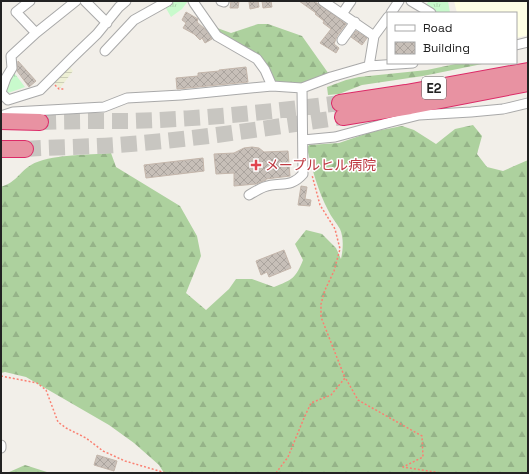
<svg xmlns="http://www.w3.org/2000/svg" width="529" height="474" viewBox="0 0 529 474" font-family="'Space Grotesk','Noto Sans JP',sans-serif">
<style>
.education{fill:#ffffe5}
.farmland{fill:url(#farmland-rules)}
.forest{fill:url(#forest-firs)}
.park{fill:url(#park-tufts)}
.building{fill:url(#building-cross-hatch);stroke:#c4b6ab}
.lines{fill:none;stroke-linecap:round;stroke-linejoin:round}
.highway-tunnel{stroke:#c8c6c1;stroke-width:16;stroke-dasharray:16 8;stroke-linecap:butt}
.street-casing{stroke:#a9a9a9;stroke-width:11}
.highway-casing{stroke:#dc2a67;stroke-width:18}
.path{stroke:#fa8072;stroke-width:1.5;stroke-dasharray:2 2;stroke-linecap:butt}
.street{stroke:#fff;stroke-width:9}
.highway{stroke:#e892a2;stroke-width:16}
.health-dot{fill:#e0444e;stroke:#fff;stroke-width:1.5}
.labels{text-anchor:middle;stroke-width:3;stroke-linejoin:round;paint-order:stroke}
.shield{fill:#fff;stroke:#646464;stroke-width:1}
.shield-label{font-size:13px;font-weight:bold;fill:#222}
.health-label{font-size:14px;fill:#be3a42;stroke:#fff;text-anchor:start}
</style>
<defs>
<pattern id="farmland-rules" width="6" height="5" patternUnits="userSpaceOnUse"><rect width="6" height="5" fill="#eef0d5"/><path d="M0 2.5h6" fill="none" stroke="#ccceb7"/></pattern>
<pattern id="forest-firs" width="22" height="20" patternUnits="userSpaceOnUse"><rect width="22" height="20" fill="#add19e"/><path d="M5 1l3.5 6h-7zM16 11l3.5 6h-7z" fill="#95b388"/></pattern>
<pattern id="park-tufts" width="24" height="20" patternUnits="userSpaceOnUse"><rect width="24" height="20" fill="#c8facc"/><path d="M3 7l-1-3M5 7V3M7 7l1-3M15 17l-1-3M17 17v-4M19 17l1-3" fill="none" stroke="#acd6af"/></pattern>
<pattern id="building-cross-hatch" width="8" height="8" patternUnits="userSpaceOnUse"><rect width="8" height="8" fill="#c7bfb8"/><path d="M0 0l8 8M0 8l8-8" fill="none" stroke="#aba49e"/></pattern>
</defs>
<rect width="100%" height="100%" fill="#f2efe9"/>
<path class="education" d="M454,1H528V35L516,38V13H457Z"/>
<path class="farmland" d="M67,64L73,71L60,88L52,81Z"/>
<path class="forest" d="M258,24H268L302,36L331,77L302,88L272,86L265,70L209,25L231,33Z
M460,63H487L423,76L362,85L339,94L328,95L327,87L346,80L359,77L427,70Z
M473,125L482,136L477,154L487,167L503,171L528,160V473H164L159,465L134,443L109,425L26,377L5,372L1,373V187C18,181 18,173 31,165C49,154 89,155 111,153L116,167L180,206L197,236L201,256L186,293L206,310L229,289L236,279H252L274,287C292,280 296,278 303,260L295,244L306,230L322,234L336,248L341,259C343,250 344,238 340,229C336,222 331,217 328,210C318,191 312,169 307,148L309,145L339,143L371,132L402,126L414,130L436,144L455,129Z
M25,465L50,473H7Z"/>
<path class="park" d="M168,1H188L182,9L171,17L163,3Z
M429,1H448L450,13H431L423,8Z
M12,70L25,87L8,93L4,88Z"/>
<path class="building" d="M231,1H239L238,8H230Z
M258,1L259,7L250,9L249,2Z
M262,1H271L272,7L263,8Z
M299,1H314L346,24L337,36L334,44L339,48L336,53L320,43L331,29L323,23L324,21L315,14L316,13Z
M186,12L198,19L197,22L206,30L212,39L205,43L202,38L200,40L194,34L183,28L186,23L182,20Z
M356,31L367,38L362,45L351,37Z
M18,61L36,81L29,87L17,71Z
M246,67L248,82L177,89L176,78L198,76V73L219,71V70Z
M252,147L259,148L264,152L288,151L290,176L266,179V180L256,184L234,186V173L216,174L214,154L234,153L244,148Z
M203,158L204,171L146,178L144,165Z
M301,186L307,187L305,199L311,200L310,206L298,205Z
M284,250L291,268L269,277L267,272L261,275L256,261Z
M97,455L117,461L114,471L94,465Z"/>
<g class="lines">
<path class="highway-tunnel" d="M40,122C71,121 101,121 131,121C201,119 271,112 340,103
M25,149C55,147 86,147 116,145C192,140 268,128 343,117"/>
<g class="street-casing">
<path id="street" d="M30,1L16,12L36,33
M85,1L107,23
M193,1L194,3L217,36L257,59L265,70L272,86
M221,1L224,2
M323,1L374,36
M411,1L431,13
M391,13L399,1
M342,14L351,1
M342,40L355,22
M516,45L528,42
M105,51L134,20L168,1
M369,66L374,36L388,17
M1,92L6,78L12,68L11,56L36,33L76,1
M1,93L8,100L40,90L73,57L97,34L119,7L126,1
M1,116L13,112L104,107L127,98L181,95L272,86L302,88L331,77L369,66L413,63
M303,140L335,137L387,123L419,115L471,112L503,109L528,103
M249,195C254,192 259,189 264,187C280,181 290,189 303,174L302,88
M1,445V448"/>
</g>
<g class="highway-casing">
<path id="highway" d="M340,103L406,93L528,71
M343,117L410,106L528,83
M1,121L40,122
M1,149H25"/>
</g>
<path class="path" d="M55,85L59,89H64
M1,376L37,383L46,390L58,422L66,428L86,438L103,451L125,461L166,473
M346,379L358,400L422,436L423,457L403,467L441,473
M276,473L288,457L304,418L311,403L331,395L345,378L321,317V304L325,290L334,271L340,249L335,229L320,205L312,175"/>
<use href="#street" class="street"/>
<use href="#highway" class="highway"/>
</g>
<path class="health-dot" d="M254 159h4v4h4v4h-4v4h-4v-4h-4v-4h4z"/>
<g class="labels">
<rect class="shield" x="422" y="77" width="24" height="22" rx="3"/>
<g class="shield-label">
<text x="434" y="93">E2</text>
</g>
<g class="health-label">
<text x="265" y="170">メープルヒル病院</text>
</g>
</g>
<rect width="529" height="474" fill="none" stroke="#222222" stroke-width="4"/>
<rect x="387" y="12" width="130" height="52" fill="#ffffff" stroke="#a7a7a7"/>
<rect x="395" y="25" width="20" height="6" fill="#ffffff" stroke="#a7a7a7"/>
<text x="423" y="32" font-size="12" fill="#222222">Road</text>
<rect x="395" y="42" width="20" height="12" fill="url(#building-cross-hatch)" stroke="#a7a7a7"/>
<text x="423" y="52" font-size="12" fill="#222222">Building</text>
</svg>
